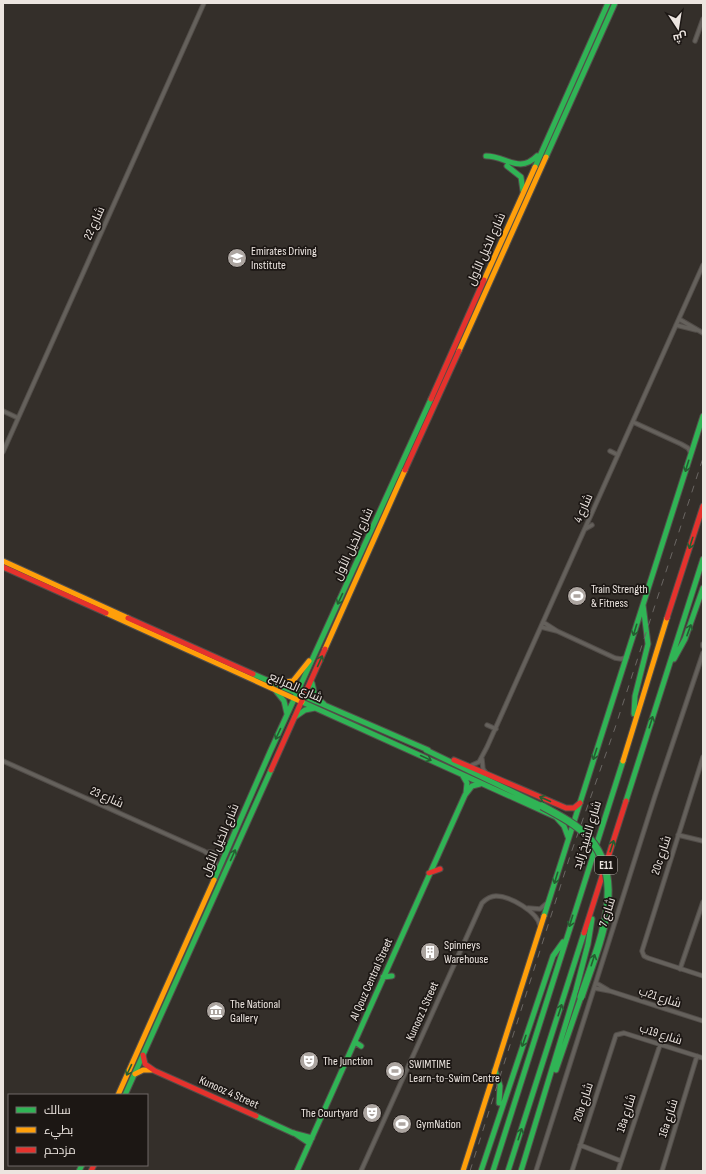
<svg xmlns="http://www.w3.org/2000/svg" width="706" height="1174" viewBox="0 0 706 1174" font-family="'Sofia Sans Condensed',Cairo,sans-serif">
<style>
.lines{fill:none;stroke-linecap:round;stroke-linejoin:round}
.street-casing{stroke:#524d49;stroke-width:5.5}
.fast-casing{stroke:#524d49;stroke-width:7}
.slow-casing{stroke:#524d49;stroke-width:7}
.jam-casing{stroke:#524d49;stroke-width:7}
.street{stroke:#65615c;stroke-width:3.5}
.fast{stroke:#30b455;stroke-width:5}
.slow{stroke:#ff9f0a;stroke-width:5}
.jam{stroke:#e5322d;stroke-width:5}
.rail{stroke:#6a6663;stroke-width:1;stroke-dasharray:7 7;stroke-linecap:butt}
.fast-bridge-casing{stroke:#524d49;stroke-width:9;stroke-linecap:butt}
.fast-bridge{stroke:#30b455;stroke-width:7}
.oneway{stroke:#255e31}
.labels{text-anchor:middle;stroke-width:3.5;stroke-linejoin:round;paint-order:stroke}
.shield{fill:#1c1714;stroke:#aea7a3;stroke-width:1}
.shield-label{font-size:11px;font-weight:bold;fill:#ece5e0}
.street-label{font-size:12px;fill:#ece5e0;stroke:#1c1714}
.poi-label{font-size:12px;fill:#ece5e0;stroke:#1c1714;text-anchor:start}
</style>
<rect width="100%" height="100%" fill="#342f2a"/>
<g class="lines">
<g class="street-casing">
<path id="street" d="M695,41L703,19
M679,319L703,333
M676,325L696,330
M3,411L18,418
M633,422L681,444L688,448L691,453
M610,451L618,455
M3,452L204,3
M585,529L592,525
M543,622L557,631L615,658L621,659L627,657
M541,627L557,631
M703,644V646
M487,725L496,729
M703,757L642,951L644,956L648,958L703,976
M482,759L483,769L486,773
M3,761L204,851L214,858L218,872
M470,766L479,762L487,747L703,265
M678,835L703,841
M209,852L218,853L227,849
M528,908L540,909L547,903
M680,969L703,902
M596,983L608,990
M594,988L610,991L703,1021
M580,1145L621,1161
M361,1171L482,903C486,899 490,896 496,896C510,896 538,912 540,926
M536,1171L655,796L703,653
M572,1171L616,1035L624,1033L703,1058
M618,1171L660,1045
M662,1171L697,1056"/>
</g>
<g class="fast-casing">
<path id="fast" d="M486,156C506,156 519,174 537,156
M546,157L615,3
M507,166L521,177L523,191
M535,167L608,3
M674,659L685,639L703,588
M253,674L428,750
M312,683L315,696L324,704
M276,691L284,701L287,714
M302,702L556,817L564,826L568,837
M634,714L635,696L648,644L643,605
M295,717L305,710L315,708
M426,750L542,806
M463,776L467,783L466,793
M626,801L703,559
M214,880L270,752L431,399
M544,916L703,416
M383,977L392,976
M355,1042L361,1046
M495,1070L500,1086L499,1103
M556,1070L581,997
M125,1095L271,770
M256,1116L293,1133L312,1138
M294,1133L309,1143
M79,1171L82,1165
M297,1171L465,795L472,786L480,784
M481,1171L553,956L563,942
M493,1171L623,761
M508,1171L584,933
M521,1171L576,990L588,944L592,919"/>
</g>
<g class="slow-casing">
<path id="slow" d="M484,280L535,167
M459,351L546,157
M3,561L128,618
M106,613L302,702
M325,649L405,470
M276,683L293,681L309,661
M623,761L667,618
M135,1074L143,1070H152
M118,1095L214,880
M463,1171L544,916"/>
</g>
<g class="jam-casing">
<path id="jam" d="M431,399L484,280
M405,470L459,351
M3,567L106,613
M128,618L253,674
M667,618L703,506
M454,760L566,808H574L580,803
M271,770L325,649
M429,873L440,869
M584,933L626,801
M143,1055L145,1064L155,1071L256,1116
M91,1171L94,1165"/>
</g>
<use href="#street" class="street"/>
<use href="#fast" class="fast"/>
<use href="#slow" class="slow"/>
<use href="#jam" class="jam"/>
<path class="rail" d="M470,1171L570,856L615,728L703,458"/>
<g class="fast-bridge-casing">
<path id="fast-bridge" d="M542,806C560,816 581,826 594,844C626,889 596,951 581,997"/>
</g>
<use href="#fast-bridge" class="fast-bridge"/>
</g>
<defs><path id="oneway-shaft" d="M-6 0H5M1.5-3L5.5 0L1.5 3" fill="none" stroke-width="1.6" stroke-linecap="round" stroke-linejoin="round"/></defs>
<g class="oneway">
<use href="#oneway-shaft" transform="translate(687 466) rotate(107)"/>
<use href="#oneway-shaft" transform="translate(691 543) rotate(108)"/>
<use href="#oneway-shaft" transform="translate(340 599) rotate(115)"/>
<use href="#oneway-shaft" transform="translate(635 630) rotate(107)"/>
<use href="#oneway-shaft" transform="translate(689 630) rotate(-70)"/>
<use href="#oneway-shaft" transform="translate(320 661) rotate(-66)"/>
<use href="#oneway-shaft" transform="translate(651 722) rotate(-72)"/>
<use href="#oneway-shaft" transform="translate(278 734) rotate(115)"/>
<use href="#oneway-shaft" transform="translate(595 754) rotate(108)"/>
<use href="#oneway-shaft" transform="translate(426 758) rotate(25)"/>
<use href="#oneway-shaft" transform="translate(545 799) rotate(-156)"/>
<use href="#oneway-shaft" transform="translate(612 846) rotate(-72)"/>
<use href="#oneway-shaft" transform="translate(233 855) rotate(-66)"/>
<use href="#oneway-shaft" transform="translate(556 878) rotate(107)"/>
<use href="#oneway-shaft" transform="translate(571 921) rotate(107)"/>
<use href="#oneway-shaft" transform="translate(593 960) rotate(-72)"/>
<use href="#oneway-shaft" transform="translate(560 1010) rotate(-72)"/>
<use href="#oneway-shaft" transform="translate(524 1041) rotate(109)"/>
<use href="#oneway-shaft" transform="translate(129 1070) rotate(115)"/>
<use href="#oneway-shaft" transform="translate(520 1134) rotate(-72)"/>
</g>
<defs>
<g id="school-disc" transform="scale(1)"><circle r="9.5" fill="#aca5a0" stroke="#1c1714"/><path d="M0-5L7-2L0 1L-7-2ZM-4 1L0 2.5L4 1V4Q0 6-4 4Z" fill="#fff"/></g>
<g id="stadium-disc" transform="scale(1)"><circle r="9.5" fill="#aca5a0" stroke="#1c1714"/><path d="M0-5a6.5 5 0 1 0 0 10a6.5 5 0 1 0 0-10ZM-3.5-1.8h7v3.6h-7Z" fill="#fff"/></g>
<g id="building-disc" transform="scale(1)"><circle r="9.5" fill="#aca5a0" stroke="#1c1714"/><path d="M-4-6H4V6H1V3H-1V6H-4ZM-2.5-4.3h1.7v1.8h-1.7ZM.8-4.3h1.7v1.8H.8ZM-2.5-1h1.7V.8h-1.7ZM.8-1h1.7V.8H.8Z" fill="#fff"/></g>
<g id="museum-disc" transform="scale(1)"><circle r="9.5" fill="#aca5a0" stroke="#1c1714"/><path d="M0-6L6-3V-2H-6V-3ZM-5-1h2V3h-2ZM-1-1h2V3h-2ZM3-1h2V3H3ZM-6 4H6V6H-6Z" fill="#fff"/></g>
<g id="theatre-disc" transform="scale(1)"><circle r="9.5" fill="#aca5a0" stroke="#1c1714"/><path d="M-5-5.5Q0-4 5-5.5V0Q5 5 0 6Q-5 5-5 0ZM-3.3-2.5H-1v1.5H-3.3ZM1-2.5H3.3v1.5H1ZM-2.8 1Q0 5.5 2.8 1Z" fill="#fff"/></g>
</defs>
<g fill-rule="evenodd">
<use href="#school-disc" x="237" y="258"/>
<use href="#stadium-disc" x="577" y="596"/>
<use href="#building-disc" x="430" y="952"/>
<use href="#museum-disc" x="216" y="1011"/>
<use href="#theatre-disc" x="309" y="1061"/>
<use href="#stadium-disc" x="395" y="1071"/>
<use href="#theatre-disc" x="372" y="1113"/>
<use href="#stadium-disc" x="402" y="1124"/>
</g>
<g class="labels">
<rect class="shield" x="595" y="856" width="22" height="18" rx="3"/>
<g class="shield-label">
<text x="606" y="869">E11</text>
</g>
<g class="street-label">
<text transform="translate(94 223) rotate(-66)" y="4">شارع 22</text>
<text transform="translate(486 249) rotate(-66)" y="4">شارع الخيل الأول</text>
<text transform="translate(583 508) rotate(-66)" y="4">شارع 4</text>
<text transform="translate(353 544) rotate(-65)" y="4">شارع الخيل الأول</text>
<text transform="translate(296 687) rotate(24)" y="4">شارع المرابع</text>
<text transform="translate(107 797) rotate(24)" y="4">شارع 23</text>
<text transform="translate(587 835) rotate(-73)" y="4">شارع الشيخ زايد</text>
<text transform="translate(220 840) rotate(-67)" y="4">شارع الخيل الأول</text>
<text transform="translate(661 855) rotate(-72)" y="4">20c شارع</text>
<text transform="translate(607 912) rotate(-72)" y="4">شارع 7</text>
<text transform="translate(371 979) rotate(-66)" y="4">Al Qouz Central Street</text>
<text transform="translate(660 997) rotate(18)" y="4">شارع 21ب</text>
<text transform="translate(422 1011) rotate(-66)" y="4">Kunooz 1 Street</text>
<text transform="translate(661 1034) rotate(18)" y="4">شارع 19ب</text>
<text transform="translate(229 1092) rotate(24)" y="4">Kunooz 4 Street</text>
<text transform="translate(583 1102) rotate(-72)" y="4">20b شارع</text>
<text transform="translate(626 1113) rotate(-72)" y="4">18a شارع</text>
<text transform="translate(668 1118) rotate(-72)" y="4">16a شارع</text>
</g>
<g class="poi-label">
<text x="251" y="255">Emirates Driving<tspan x="251" dy="14">Institute</tspan></text>
<text x="591" y="593">Train Strength<tspan x="591" dy="14">&amp; Fitness</tspan></text>
<text x="444" y="949">Spinneys<tspan x="444" dy="14">Warehouse</tspan></text>
<text x="230" y="1008">The National<tspan x="230" dy="14">Gallery</tspan></text>
<text x="323" y="1065">The Junction</text>
<text x="409" y="1068">SWIMTIME<tspan x="409" dy="14">Learn-to-Swim Centre</tspan></text>
<text x="358" y="1117" text-anchor="end">The Courtyard</text>
<text x="416" y="1128">GymNation</text>
</g>
</g>
<rect width="706" height="1174" fill="none" stroke="#ece5e0" stroke-width="8"/>
<rect x="8" y="1094" width="140" height="72" fill="#1c1714" stroke="#6f6966"/>
<rect x="16" y="1107" width="20" height="6" fill="#30b455" stroke="#6f6966"/>
<text x="44" y="1114" font-size="12" fill="#ece5e0">سالك</text>
<rect x="16" y="1127" width="20" height="6" fill="#ff9f0a" stroke="#6f6966"/>
<text x="44" y="1134" font-size="12" fill="#ece5e0">بطيء</text>
<rect x="16" y="1147" width="20" height="6" fill="#e5322d" stroke="#6f6966"/>
<text x="44" y="1154" font-size="12" fill="#ece5e0">مزدحم</text>
<g transform="translate(678 28) rotate(168)" stroke="#1c1714" stroke-width="3" paint-order="stroke">
<path d="M0-3L7 15L0 10L-7 15Z" fill="#ece5e0"/>
<text y="-6" font-size="11" font-weight="bold" text-anchor="middle" fill="#ece5e0">ش</text>
</g>
</svg>
